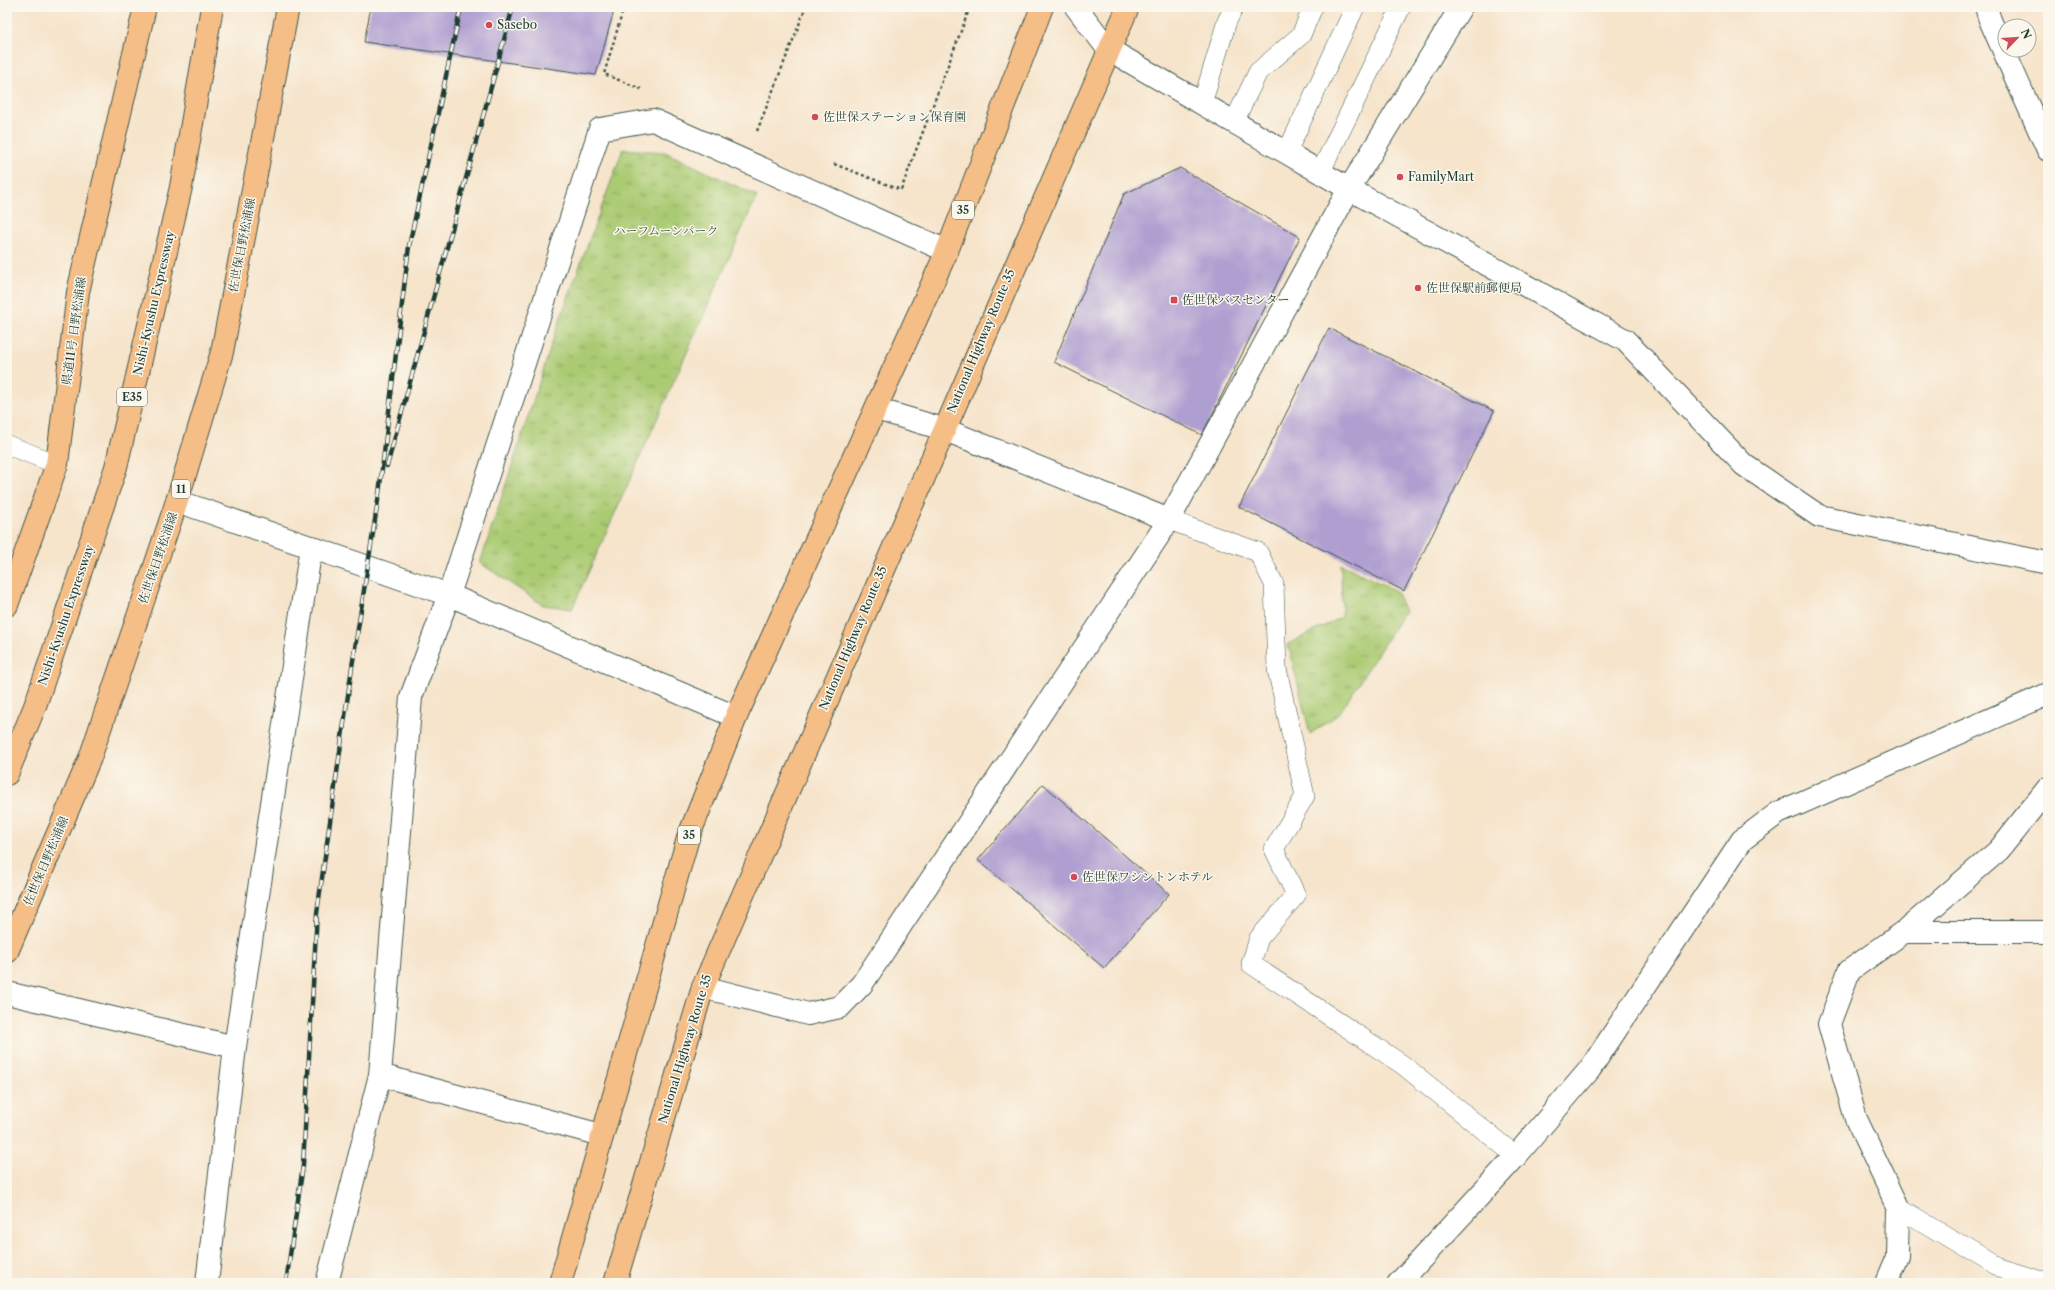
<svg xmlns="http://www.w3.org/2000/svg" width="2055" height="1290" viewBox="0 0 2055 1290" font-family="'Libre Caslon Text','Noto Serif JP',serif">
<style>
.park{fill:url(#park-tufts);stroke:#658454}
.building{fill:#af9ed0}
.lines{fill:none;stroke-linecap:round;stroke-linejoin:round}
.service-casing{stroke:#3f564b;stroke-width:20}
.minor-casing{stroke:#3f564b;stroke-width:24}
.tertiary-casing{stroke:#3f564b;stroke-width:24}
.primary-casing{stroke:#3f564b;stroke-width:24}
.trunk-casing{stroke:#3f564b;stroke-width:24}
.motorway-casing{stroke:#3f564b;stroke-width:24}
.path{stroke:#3f564b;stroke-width:2.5;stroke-dasharray:3 3;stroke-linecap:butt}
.service{stroke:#fff;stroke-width:19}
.minor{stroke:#fff;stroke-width:22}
.tertiary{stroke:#fff;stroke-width:22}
.primary{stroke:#f6be87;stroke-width:22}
.trunk{stroke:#f6be87;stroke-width:22}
.motorway{stroke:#f6be87;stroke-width:22}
.rail-casing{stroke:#1f3d34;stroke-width:4.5}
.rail{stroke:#fbf7ec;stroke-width:3;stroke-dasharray:9;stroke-linecap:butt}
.poi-dot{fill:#d1495b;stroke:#fbf7ec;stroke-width:1.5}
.labels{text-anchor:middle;stroke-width:3;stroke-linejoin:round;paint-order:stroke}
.shield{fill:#fbf7ec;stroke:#61756b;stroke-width:1}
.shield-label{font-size:11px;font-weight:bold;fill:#1f3d34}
.poi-label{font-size:12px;fill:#1f3d34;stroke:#fbf7ec;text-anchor:start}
.park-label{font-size:12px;fill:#426044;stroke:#fbf7ec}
.street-label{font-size:12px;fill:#1f3d34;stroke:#fbf7ec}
</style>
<defs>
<pattern id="park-tufts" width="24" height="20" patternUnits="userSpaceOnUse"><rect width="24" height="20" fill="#abcb73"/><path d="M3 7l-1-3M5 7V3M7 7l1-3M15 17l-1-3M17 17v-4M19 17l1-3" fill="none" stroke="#8ba65f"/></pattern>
</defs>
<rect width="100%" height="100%" fill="#fbf7ec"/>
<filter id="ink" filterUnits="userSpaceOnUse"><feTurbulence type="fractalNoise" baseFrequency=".025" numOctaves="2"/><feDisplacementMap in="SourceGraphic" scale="8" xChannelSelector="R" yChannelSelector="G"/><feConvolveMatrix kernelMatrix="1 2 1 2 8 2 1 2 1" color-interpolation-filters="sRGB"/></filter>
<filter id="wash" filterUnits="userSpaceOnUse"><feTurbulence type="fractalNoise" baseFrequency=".012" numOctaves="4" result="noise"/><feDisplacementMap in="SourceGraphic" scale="16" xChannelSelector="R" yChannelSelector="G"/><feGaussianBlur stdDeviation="0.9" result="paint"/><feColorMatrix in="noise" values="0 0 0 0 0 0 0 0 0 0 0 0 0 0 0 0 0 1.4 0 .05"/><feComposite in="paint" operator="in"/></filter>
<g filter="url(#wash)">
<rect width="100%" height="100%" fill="#f6e4cb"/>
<path class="park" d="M623,149L665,152L757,196L572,609L543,605L480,563L559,322Z
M1341,564L1396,591L1405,611L1339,714L1310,734L1288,644L1342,617Z"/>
<g id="blocks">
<path class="building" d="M371,7H615L596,75L364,42Z
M1180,168L1300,237L1202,435L1054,362L1124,194Z
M1329,328L1494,411L1404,591L1239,507Z
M1043,784L1169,894L1104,968L978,860Z"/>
</g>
</g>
<g filter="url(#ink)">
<use href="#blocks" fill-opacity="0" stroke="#3f564b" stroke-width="1"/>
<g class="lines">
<g class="service-casing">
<path id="service" d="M1202,104L1227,21L1234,7
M1234,122L1258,72L1301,35L1313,7
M1287,152L1355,7
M1321,171L1401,7
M7,445L57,464
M1169,520L1258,552L1274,584L1277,669L1305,796L1274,849L1296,895L1259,938L1251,964L1403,1065L1516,1156
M1898,1207L1996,1266L2048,1282"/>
</g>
<g class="minor-casing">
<path id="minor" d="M1076,7L1108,49L1349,189L1625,340L1744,465L1819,516L2048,563
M1986,7L1990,20L2048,150
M876,409L943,429L1169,520
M1904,932H2048
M703,987L808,1014L840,1007L862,984L1169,520L1349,189L1461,7
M7,993L235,1047
M601,1135L380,1075L411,697L449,595L600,129L653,120L947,251
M207,1283L235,1047L311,547
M327,1283L380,1075
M1399,1283L1516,1156L1590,1069L1742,840L1778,813L2048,694
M1886,1283L1897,1257L1898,1207L1856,1119L1829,1024L1849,971L1904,932L1999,850L2048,788"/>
</g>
<g class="tertiary-casing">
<path id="tertiary" d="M177,501L449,595L736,717"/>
</g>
<g class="primary-casing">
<path id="primary" d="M7,605L57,464L78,292L145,7
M7,952L90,758L177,501L222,352L288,7"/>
</g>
<g class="trunk-casing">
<path id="trunk" d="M560,1283L688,838L736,717L947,251L1042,7
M615,1283L703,987L1128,7"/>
</g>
<g class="motorway-casing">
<path id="motorway" d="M7,774L35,706L116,467L181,187L212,7"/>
</g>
<path class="path" d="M624,7L604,74L641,89
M757,131L806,7
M834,164L901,190L970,7"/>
<use href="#service" class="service"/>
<use href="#minor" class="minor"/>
<use href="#tertiary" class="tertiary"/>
<use href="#primary" class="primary"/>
<use href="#trunk" class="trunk"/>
<use href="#motorway" class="motorway"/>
<g class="rail-casing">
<path id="rail" d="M387,466L513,7
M286,1283L303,1165L317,913L352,667L379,494L409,246L461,7"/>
</g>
<use href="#rail" class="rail"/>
</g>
</g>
<g class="poi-dot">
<circle cx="489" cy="25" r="4"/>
<circle cx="815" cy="117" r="4"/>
<circle cx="1400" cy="177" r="4"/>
<circle cx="1418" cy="288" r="4"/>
<rect x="1170" y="296" width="8" height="8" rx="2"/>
<circle cx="1074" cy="877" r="4"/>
</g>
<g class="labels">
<g class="shield">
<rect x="952" y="201" width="22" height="18" rx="3"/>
<rect x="117" y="388" width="30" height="18" rx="3"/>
<rect x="172" y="480" width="18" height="18" rx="3"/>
<rect x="678" y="826" width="22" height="18" rx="3"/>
</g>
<g class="shield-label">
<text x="963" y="214">35</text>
<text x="132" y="401">E35</text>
<text x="181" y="493">11</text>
<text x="689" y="839">35</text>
</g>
<g class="poi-label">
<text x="497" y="29">Sasebo</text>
<text x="823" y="121">佐世保ステーション保育園</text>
<text x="1408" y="181">FamilyMart</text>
<text x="1426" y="292">佐世保駅前郵便局</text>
<text x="1182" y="304">佐世保バスセンター</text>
<text x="1082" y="881">佐世保ワシントンホテル</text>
</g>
<g class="park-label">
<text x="666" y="235">ハーフムーンパーク</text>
</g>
<g class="street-label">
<text transform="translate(242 245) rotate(-79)" y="4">佐世保日野松浦線</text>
<text transform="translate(154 303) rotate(-77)" y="4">Nishi-Kyushu Expressway</text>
<text transform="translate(74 331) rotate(-82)" y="4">県道11号 日野松浦線</text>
<text transform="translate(981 341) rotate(-67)" y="4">National Highway Route 35</text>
<text transform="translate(158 558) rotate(-71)" y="4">佐世保日野松浦線</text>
<text transform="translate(66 615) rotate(-71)" y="4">Nishi-Kyushu Expressway</text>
<text transform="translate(853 638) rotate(-67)" y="4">National Highway Route 35</text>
<text transform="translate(46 861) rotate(-67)" y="4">佐世保日野松浦線</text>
<text transform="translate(685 1049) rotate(-73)" y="4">National Highway Route 35</text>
</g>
</g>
<rect width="2055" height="1290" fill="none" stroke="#fbf7ec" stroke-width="24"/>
<g transform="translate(2017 38) rotate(65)"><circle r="19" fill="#fbf7ec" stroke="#a3ada2"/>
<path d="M0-3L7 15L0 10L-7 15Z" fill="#d1495b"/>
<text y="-6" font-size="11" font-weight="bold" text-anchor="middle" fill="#1f3d34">N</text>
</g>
</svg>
